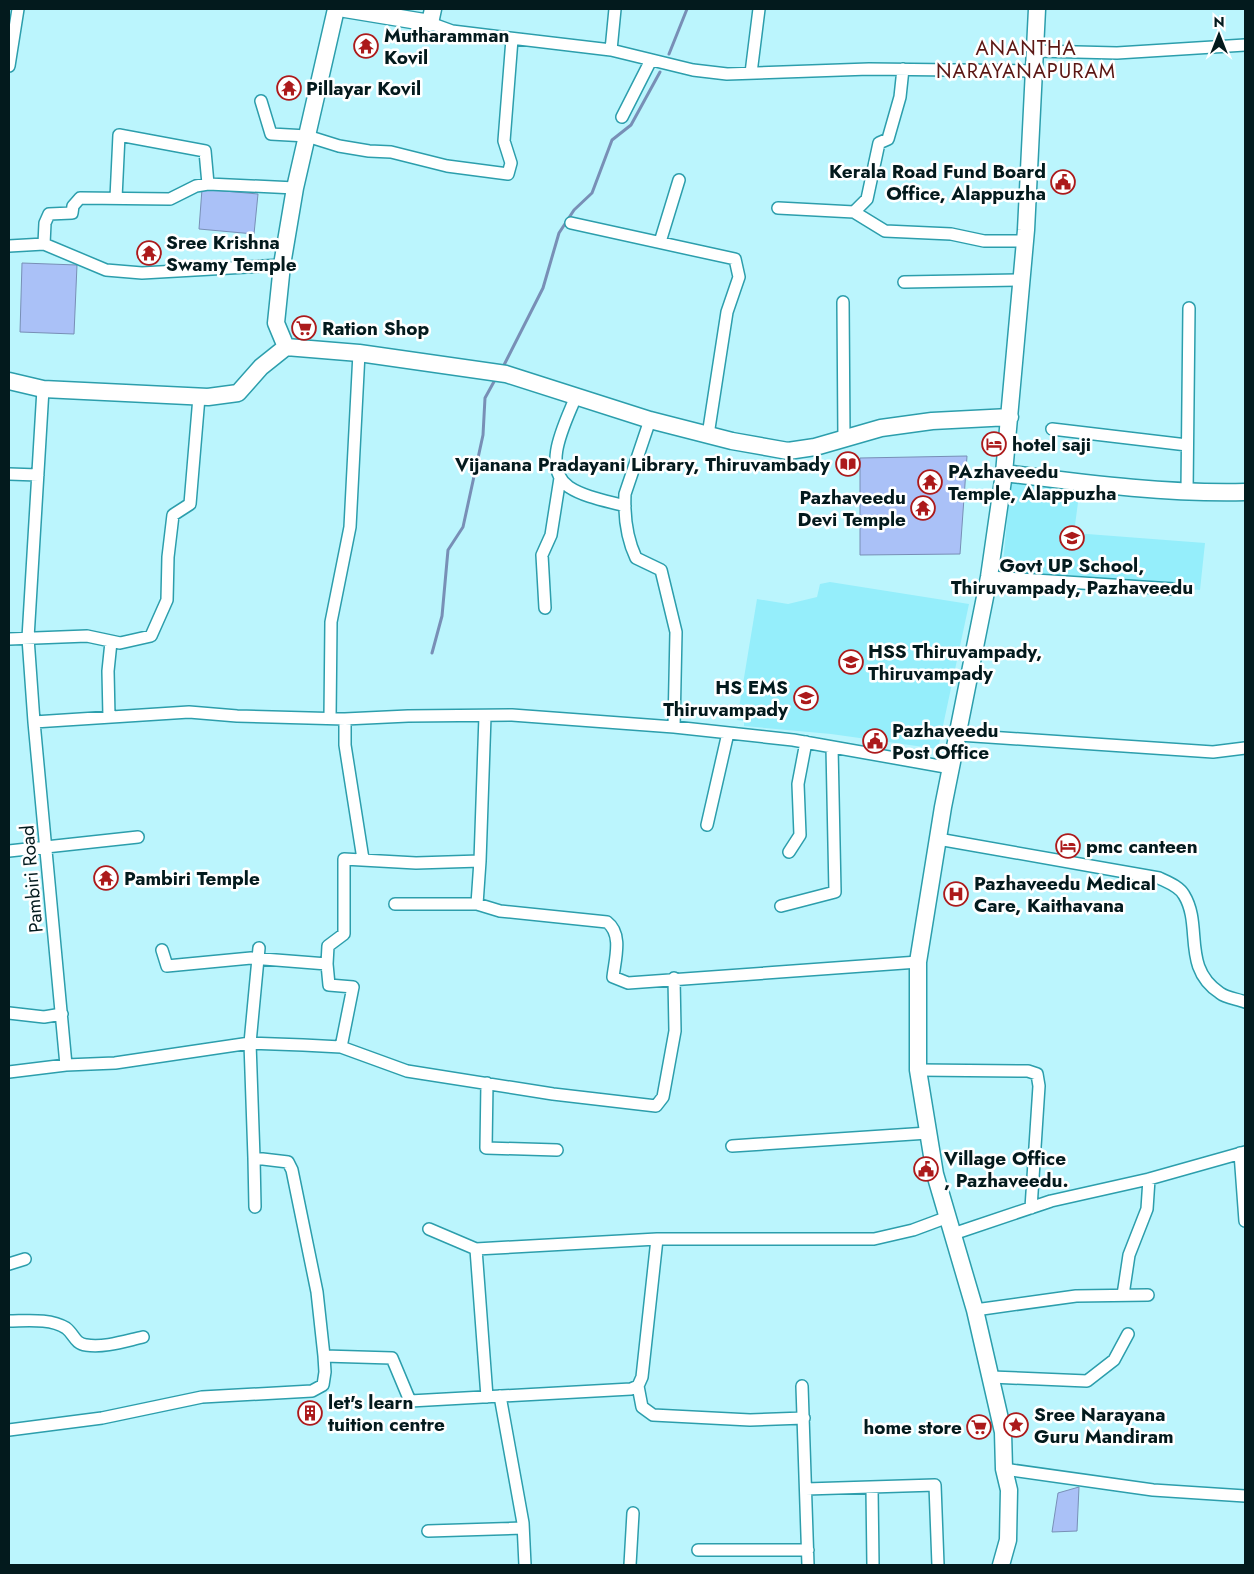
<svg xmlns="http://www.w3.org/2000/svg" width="1254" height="1574" viewBox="0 0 1254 1574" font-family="Jost,sans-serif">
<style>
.built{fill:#95eefb}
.water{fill:#aac1f7;stroke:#788fb6}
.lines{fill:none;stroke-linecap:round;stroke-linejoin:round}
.stream{stroke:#788fb6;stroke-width:3}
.street-casing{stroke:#2c9eac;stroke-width:14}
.secondary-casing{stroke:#2c9eac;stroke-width:19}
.street{stroke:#fff;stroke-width:11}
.secondary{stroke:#fff;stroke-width:16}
.labels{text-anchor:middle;stroke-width:5;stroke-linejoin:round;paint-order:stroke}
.poi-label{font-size:19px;font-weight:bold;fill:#031a1d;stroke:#fff;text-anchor:start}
.street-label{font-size:19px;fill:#031a1d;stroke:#fff}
.neighbourhood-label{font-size:20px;letter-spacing:1px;fill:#5b1714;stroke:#fff}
</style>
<rect width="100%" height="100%" fill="#bbf5fd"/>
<path class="built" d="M1011,480L1080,487L1074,533L1205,543L1200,590L1002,573Z
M830,582L969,604L938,749L831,734L744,726V721L737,720L757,599L788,604L817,597L820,584Z"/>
<path class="water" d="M202,189L258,194L254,234L199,229Z
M22,263L77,265L74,334L20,332Z
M967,456L960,554L860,555V458Z
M1079,1487L1077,1531L1052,1532L1058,1493Z"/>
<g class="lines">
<path class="stream" d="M669,54L687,9
M503,367L543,288L559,233L574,210L592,193L612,140L631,125L660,72
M432,653L442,616L448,550L463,527L483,435L485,398L496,378"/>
<g class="street-casing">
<path id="street" d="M430,23L452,31L611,50L693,70L727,74L869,69L1035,71
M611,50L615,9
M1036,51L1117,53L1245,45
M9,66L18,9
M751,73L759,9
M261,101L271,134L307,136L339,146L369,151L391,152L447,166L508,174L511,163L504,141L512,39
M622,117L651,60
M116,198L119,135L205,151L208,184
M778,208L854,212L885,231L951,234L984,241H1025
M854,212L867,199L879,143L888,139L900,97L903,69
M571,223L735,259L739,277L727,312L708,435
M660,242L679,180
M44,244L106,270L142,273L282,265
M9,246L44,244L45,223L49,214L72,213L73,206L80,198L170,199L196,186L208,184L295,188
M904,282L1021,280
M843,302L844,439
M43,389L28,638L34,722L66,1065
M576,396C567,420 540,467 569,487C584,497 607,501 625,506
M650,420L625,494C624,516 627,539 636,558L661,570L676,632L674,727
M1052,429L1187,445
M9,474L38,475
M1187,491L1189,308
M989,577L1174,589
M545,608L542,555L551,535L560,478
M9,639L87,636L120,643L151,636L167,600L168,557L173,515L190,504L199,397
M109,717L108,671L111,642
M330,718L331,622L350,527L359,353
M345,719V745L363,859
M34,722L189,712L237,716L345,719L408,716L512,715L674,727L793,740L951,768
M959,735L1213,752L1245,748
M707,825L728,733
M938,839L1159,878C1167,882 1179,886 1184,895C1203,926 1181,967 1220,993C1226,998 1238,999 1245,1002
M9,851L138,837
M789,852L800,835L798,784L806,742
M395,904H477L500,911L607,922C623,934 615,959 613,977L628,983L918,962
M477,904L480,861
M781,906L835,892L832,747
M259,948L250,1043L254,1158L288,1162L292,1170L317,1292L324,1356
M162,950L167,966L251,958L327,964L328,946L344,934V859L416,863L480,861L485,716
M327,964L329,985L353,987L341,1047
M9,1013L44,1017L62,1014
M918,1070L1028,1071L1037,1074L1039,1086L1031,1208
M9,1072L66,1065L115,1063L250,1043L303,1045L341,1047L407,1071L553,1094L656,1106L663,1097L675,1031L674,978
M487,1083L486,1148L557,1150
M732,1146L928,1133
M1240,1153L1245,1221
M254,1158L255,1207
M429,1229L476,1249L657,1239
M953,1234L1051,1201L1149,1179L1245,1152
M476,1249L487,1397
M9,1264L25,1259
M1123,1295L1129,1255L1147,1209L1149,1179
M975,1310L1076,1296L1148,1295
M9,1321C26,1321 50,1318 66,1328C74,1334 75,1344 86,1345C104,1348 125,1341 143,1337
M991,1377L1087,1381L1114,1360L1128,1334
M638,1386L642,1407L653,1415L750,1420L804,1418
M802,1386L808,1565
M500,1396L523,1523L525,1565
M9,1430L102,1418L202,1397L312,1391L323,1385L325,1372L324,1356L392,1358L410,1401L631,1389L638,1386L642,1377L657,1239H874L913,1230L948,1217
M1004,1469L1153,1490L1245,1496
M872,1488L873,1565
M806,1489L935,1485L938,1565
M428,1531L523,1528
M698,1550H808
M630,1565L633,1513"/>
</g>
<g class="secondary-casing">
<path id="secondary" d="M345,9L430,23L433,9
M286,347L359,353L506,374L650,420L732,441L788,451L815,447L881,428L932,421L1010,417
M286,347L276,323L282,265L295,188L336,9
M9,381L43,389L208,397L238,393L261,367L286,347
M1004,473C1084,483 1165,494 1245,492
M1001,1565L1008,1540L1009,1490L1004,1469L1003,1432L975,1310L935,1174L918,1070V962L943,807L989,577L1004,473L1026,230L1037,9"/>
</g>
<use href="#street" class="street"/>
<use href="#secondary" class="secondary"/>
</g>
<defs>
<g id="temple-ring" transform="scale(1.25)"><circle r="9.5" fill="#fff" stroke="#ac1a1b" stroke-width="1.5"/><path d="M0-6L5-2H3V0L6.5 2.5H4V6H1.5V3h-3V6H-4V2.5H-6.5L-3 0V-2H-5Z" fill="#ac1a1b"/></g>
<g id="civic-ring" transform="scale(1.25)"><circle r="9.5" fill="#fff" stroke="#ac1a1b" stroke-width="1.5"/><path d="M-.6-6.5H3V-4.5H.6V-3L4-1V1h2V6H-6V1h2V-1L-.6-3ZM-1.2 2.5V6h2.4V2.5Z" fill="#ac1a1b"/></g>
<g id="supermarket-ring" transform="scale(1.25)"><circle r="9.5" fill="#fff" stroke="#ac1a1b" stroke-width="1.5"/><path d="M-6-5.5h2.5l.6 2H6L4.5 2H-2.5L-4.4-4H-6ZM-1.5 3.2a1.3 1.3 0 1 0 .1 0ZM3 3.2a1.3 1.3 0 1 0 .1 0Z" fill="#ac1a1b"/></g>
<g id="hotel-ring" transform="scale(1.25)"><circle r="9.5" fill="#fff" stroke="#ac1a1b" stroke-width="1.5"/><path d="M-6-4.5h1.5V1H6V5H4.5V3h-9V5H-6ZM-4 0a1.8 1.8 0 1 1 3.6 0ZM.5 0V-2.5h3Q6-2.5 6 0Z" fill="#ac1a1b"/></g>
<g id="library-ring" transform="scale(1.25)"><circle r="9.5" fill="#fff" stroke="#ac1a1b" stroke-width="1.5"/><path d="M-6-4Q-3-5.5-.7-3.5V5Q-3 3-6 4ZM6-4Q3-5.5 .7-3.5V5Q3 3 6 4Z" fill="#ac1a1b"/></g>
<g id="school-ring" transform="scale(1.25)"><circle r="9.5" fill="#fff" stroke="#ac1a1b" stroke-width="1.5"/><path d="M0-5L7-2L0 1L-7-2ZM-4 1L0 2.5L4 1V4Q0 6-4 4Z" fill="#ac1a1b"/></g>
<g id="hospital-ring" transform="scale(1.25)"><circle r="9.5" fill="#fff" stroke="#ac1a1b" stroke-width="1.5"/><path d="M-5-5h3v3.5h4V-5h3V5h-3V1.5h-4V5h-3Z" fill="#ac1a1b"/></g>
<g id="building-ring" transform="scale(1.25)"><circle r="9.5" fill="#fff" stroke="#ac1a1b" stroke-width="1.5"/><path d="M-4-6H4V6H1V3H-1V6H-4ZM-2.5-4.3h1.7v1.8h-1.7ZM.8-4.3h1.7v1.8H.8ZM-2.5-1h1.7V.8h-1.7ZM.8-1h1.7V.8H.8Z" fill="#ac1a1b"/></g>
<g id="sight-ring" transform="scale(1.25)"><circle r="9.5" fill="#fff" stroke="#ac1a1b" stroke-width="1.5"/><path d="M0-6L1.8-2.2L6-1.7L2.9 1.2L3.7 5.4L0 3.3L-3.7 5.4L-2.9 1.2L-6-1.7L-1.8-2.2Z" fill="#ac1a1b"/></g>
</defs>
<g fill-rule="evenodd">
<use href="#temple-ring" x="366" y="46"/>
<use href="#temple-ring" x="289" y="88"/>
<use href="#civic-ring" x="1063" y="182"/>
<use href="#temple-ring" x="149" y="253"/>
<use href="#supermarket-ring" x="304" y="328"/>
<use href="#hotel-ring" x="994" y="444"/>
<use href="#library-ring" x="848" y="464"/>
<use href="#temple-ring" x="930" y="482"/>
<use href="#temple-ring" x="923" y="508"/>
<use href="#school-ring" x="1072" y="538"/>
<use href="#school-ring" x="851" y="662"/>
<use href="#school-ring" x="806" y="698"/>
<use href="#civic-ring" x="875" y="741"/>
<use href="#hotel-ring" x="1068" y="846"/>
<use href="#temple-ring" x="106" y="878"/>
<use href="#hospital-ring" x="956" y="894"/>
<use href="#civic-ring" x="926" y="1169"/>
<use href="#building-ring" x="310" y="1413"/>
<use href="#sight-ring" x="1016" y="1425"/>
<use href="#supermarket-ring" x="979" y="1427"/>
</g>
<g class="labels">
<g class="poi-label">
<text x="384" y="42">Mutharamman<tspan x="384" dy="22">Kovil</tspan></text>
<text x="306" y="95">Pillayar Kovil</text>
<text x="1046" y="178" text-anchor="end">Kerala Road Fund Board<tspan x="1046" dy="22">Office, Alappuzha</tspan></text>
<text x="166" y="249">Sree Krishna<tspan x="166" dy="22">Swamy Temple</tspan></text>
<text x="322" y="335">Ration Shop</text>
<text x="1012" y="451">hotel saji</text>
<text x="830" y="471" text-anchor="end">Vijanana Pradayani Library, Thiruvambady</text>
<text x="948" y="478">PAzhaveedu<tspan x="948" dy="22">Temple, Alappuzha</tspan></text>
<text x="906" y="504" text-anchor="end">Pazhaveedu<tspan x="906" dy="22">Devi Temple</tspan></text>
<text x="1072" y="572" text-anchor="middle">Govt UP School,<tspan x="1072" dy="22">Thiruvampady, Pazhaveedu</tspan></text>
<text x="868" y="658">HSS Thiruvampady,<tspan x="868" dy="22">Thiruvampady</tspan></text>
<text x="788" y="694" text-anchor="end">HS EMS<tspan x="788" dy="22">Thiruvampady</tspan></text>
<text x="892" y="737">Pazhaveedu<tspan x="892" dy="22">Post Office</tspan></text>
<text x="1086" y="853">pmc canteen</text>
<text x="124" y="885">Pambiri Temple</text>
<text x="974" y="890">Pazhaveedu Medical<tspan x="974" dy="22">Care, Kaithavana</tspan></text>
<text x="944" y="1165">Village Office<tspan x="944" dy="22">, Pazhaveedu.</tspan></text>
<text x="328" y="1409">let's learn<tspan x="328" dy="22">tuition centre</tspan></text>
<text x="1034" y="1421">Sree Narayana<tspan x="1034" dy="22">Guru Mandiram</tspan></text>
<text x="962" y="1434" text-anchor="end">home store</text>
</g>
<g class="street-label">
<text transform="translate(31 879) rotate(-95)" y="7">Pambiri Road</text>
</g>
<g class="neighbourhood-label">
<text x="1026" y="55">ANANTHA<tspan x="1026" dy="23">NARAYANAPURAM</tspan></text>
</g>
</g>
<rect width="1254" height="1574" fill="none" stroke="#031a1d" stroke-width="20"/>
<g transform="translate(1219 35)" stroke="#ffffff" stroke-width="4" paint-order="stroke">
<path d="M0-4L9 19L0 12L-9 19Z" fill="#031a1d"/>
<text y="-8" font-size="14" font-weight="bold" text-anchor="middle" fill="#031a1d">N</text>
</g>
</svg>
